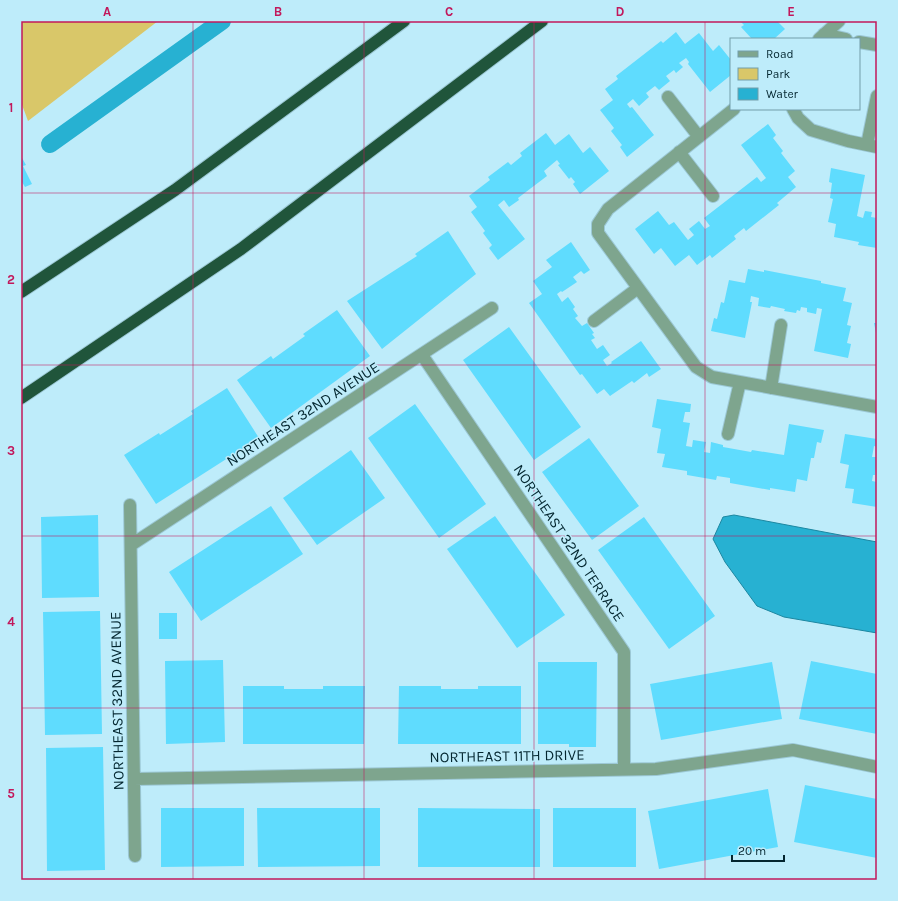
<svg xmlns="http://www.w3.org/2000/svg" width="898" height="901" viewBox="0 0 898 901" font-family="Karla,sans-serif">
<style>
.green{fill:#d9c769}
.water{fill:#27b1d2;stroke:#1c87a1}
.lines{fill:none;stroke-linecap:round;stroke-linejoin:round}
.canal{stroke:#27b1d2;stroke-width:18}
.building{fill:#5fdcfe}
.minor-casing{stroke:#9cc8d5;stroke-width:14}
.highway-casing{stroke:#9cc8d5;stroke-width:14}
.minor{stroke:#7ea58e;stroke-width:12}
.highway{stroke:#20553b;stroke-width:12}
.grid{fill:none;stroke:#c2185b;stroke-width:1;stroke-opacity:0.55}
.labels{text-anchor:middle;stroke-width:3;stroke-linejoin:round;paint-order:stroke}
.street-label{font-size:15px;fill:#03262f;stroke:#beecfa}
.neatline{fill:none;stroke:#c2185b;stroke-width:1.5}
.grid-label{font-size:13px;text-anchor:middle;font-weight:bold;fill:#c2185b}
</style>
<rect width="100%" height="100%" fill="#beecfa"/>
<path class="green" d="M21,21H158L28,121L21,102Z"/>
<path class="water" d="M734,515L877,542V633L784,617L757,606L725,562L713,539L723,517Z"/>
<g class="lines">
<path class="canal" d="M50,144L222,21"/>
</g>
<path class="building" d="M740,21H777L785,29L774,39H752L741,27L744,25Z
M676,32L685,44L699,33L713,51L719,45L731,60V75L710,92L688,64L689,62L686,58L679,63L683,67L676,73L674,70L666,76L670,81L659,90L655,86L646,93L649,97L639,106L633,99L627,104L630,108L632,107L654,135L627,157L620,147L622,145L611,131L614,128L600,110L613,100L605,89L618,79L616,76L661,41L663,43Z
M768,124L776,135L773,138L783,151L781,153L795,171L788,177L796,187L777,203L779,205L746,231L744,228L734,236L736,239L712,258L710,255L697,265L689,255L675,266L661,248L654,254L635,229L658,211L669,225L674,222L688,240L694,235L689,229L699,221L705,229L710,226L704,218L757,177L761,182L766,178L741,145Z
M546,133L555,145L569,134L583,153L590,147L609,171L580,194L573,184L575,182L571,177L569,179L558,165L560,164L557,160L544,171L547,176L518,198L519,200L509,207L504,200L498,205L525,239L498,260L489,248L492,245L483,233L485,231L471,212L477,207L469,196L490,180L488,177L508,162L511,165L522,156L520,153Z
M21,156L26,165L23,166L32,184L25,187L22,182L21,183Z
M831,168L865,175L857,216L863,218L865,211L872,212L871,217L877,218V248L858,245L859,242L834,237L836,224L828,222L833,199L830,198L832,183L829,182Z
M448,231L476,274L382,349L347,301L417,256L415,254Z
M571,242L590,270L584,274L581,271L573,277L577,282L562,292L561,291L557,294L562,302L568,297L575,307L573,309L578,316L575,318L582,326L587,323L594,333L592,334L595,338L591,340L597,349L603,345L610,355L603,360L607,366L612,363L611,362L641,341L661,369L649,377L647,373L634,383L632,381L610,396L604,389L597,394L582,374L580,375L529,303L542,294L533,281L552,267L546,260Z
M748,269L764,272V270L821,281V283L846,288L843,301L852,303L847,325L851,326L847,343L851,344L848,358L814,351L822,309L817,308L816,314L807,312V308L801,307L800,311L797,310L796,313L784,311L785,309L771,306L770,308L758,306L759,298L751,296L750,302H752L745,338L711,331L714,318L717,319L721,302L724,303L729,280L745,283Z
M337,310L370,356L271,428L237,380L271,356L273,359L305,336L303,334Z
M874,323H877V333H876Z
M509,327L581,427L534,460L463,360Z
M227,388L259,438L156,504L124,455L159,433L160,435L193,414L191,411Z
M657,399L691,404L690,412H685L683,422L690,423L686,446L692,447L693,440L706,442L704,452L710,453L711,442L723,445V447L751,452L752,450L784,455L789,424L824,430L821,443L817,442L814,458H811L807,481L797,479L795,492L770,488V490L730,483V478L717,476L716,480L687,475V471L662,467L665,454L657,453L661,429L652,427Z
M415,404L486,504L439,538L368,438Z
M845,434L877,439V447L874,446L872,457H877L875,475H873L872,481L877,482V507L852,503L854,489L845,488L849,465L840,463Z
M589,438L639,506L592,540L542,472Z
M351,450L385,498L317,545L283,498Z
M271,506L303,554L201,621L169,572Z
M98,515L99,597L42,598L41,517Z
M495,516L565,615L517,648L447,549Z
M644,517L715,616L669,649L598,550Z
M100,611L102,734L45,735L43,612Z
M159,613H177V639H159Z
M223,660L225,742L166,744L165,661Z
M811,661L877,674V734L799,719Z
M538,662H597L596,747H569V744H538Z
M772,662L782,719L661,740L650,684Z
M243,686H284V689H323V686H365L364,744H243Z
M399,686H441V689H478V686H521V744H398Z
M103,747L105,870L47,871L46,748Z
M805,785L877,799V858L794,842Z
M768,789L778,847L659,869L648,811Z
M161,808H244V866L161,867Z
M257,808H380V866L258,867Z
M418,808L540,809V867H418Z
M553,808H636V867H553Z"/>
<g class="lines">
<g class="minor-casing">
<path id="minor" d="M824,34L846,39
M819,39L839,21
M859,42L877,45
M668,97L699,137
M734,109L608,209L598,224V233L696,367L712,377L877,407
M793,109L798,118L811,130L848,141L877,147
M867,145L877,96
M679,152L713,196
M594,321L638,288
M422,355L624,652V769
M771,388L781,325
M728,434L740,382
M130,505L135,856
M131,545L492,308
M134,779L656,769L793,750L877,767"/>
</g>
<g class="highway-casing">
<path id="highway" d="M21,292L175,190L404,21
M21,398L241,249L542,21"/>
</g>
<use href="#minor" class="minor"/>
<use href="#highway" class="highway"/>
</g>
<path class="grid" d="M193,21V880M364,21V880M534,21V880M705,21V880M21,193H877M21,365H877M21,536H877M21,708H877"/>
<g class="labels">
<g class="street-label">
<text transform="translate(303 414) rotate(-33)" y="5">NORTHEAST 32ND AVENUE</text>
<text transform="translate(569 543) rotate(56)" y="5">NORTHEAST 32ND TERRACE</text>
<text transform="translate(117 701) rotate(-91)" y="5">NORTHEAST 32ND AVENUE</text>
<text transform="translate(507 756) rotate(-1)" y="5">NORTHEAST 11TH DRIVE</text>
</g>
</g>
<rect width="898" height="901" fill="none" stroke="#beecfa" stroke-width="44"/>
<rect x="730" y="38" width="130" height="72" fill="#beecfa" stroke="#739da9"/>
<rect x="738" y="51" width="20" height="6" fill="#7ea58e" stroke="#739da9"/>
<text x="766" y="58" font-size="12" fill="#03262f">Road</text>
<rect x="738" y="68" width="20" height="12" fill="#d9c769" stroke="#739da9"/>
<text x="766" y="78" font-size="12" fill="#03262f">Park</text>
<rect x="738" y="88" width="20" height="12" fill="#27b1d2" stroke="#739da9"/>
<text x="766" y="98" font-size="12" fill="#03262f">Water</text>
<path d="M732 855v6h52v-6" fill="none" stroke="#03262f" stroke-width="2"/>
<text x="738" y="855" font-size="12" fill="#03262f" stroke="#beecfa" stroke-width="3" paint-order="stroke">20 m</text>
<rect x="22" y="22" width="854" height="857" class="neatline"/>
<g class="grid-label">
<text x="107" y="16">A</text>
<text x="278" y="16">B</text>
<text x="449" y="16">C</text>
<text x="620" y="16">D</text>
<text x="791" y="16">E</text>
<text x="11" y="112">1</text>
<text x="11" y="284">2</text>
<text x="11" y="455">3</text>
<text x="11" y="626">4</text>
<text x="11" y="798">5</text>
</g>
</svg>
